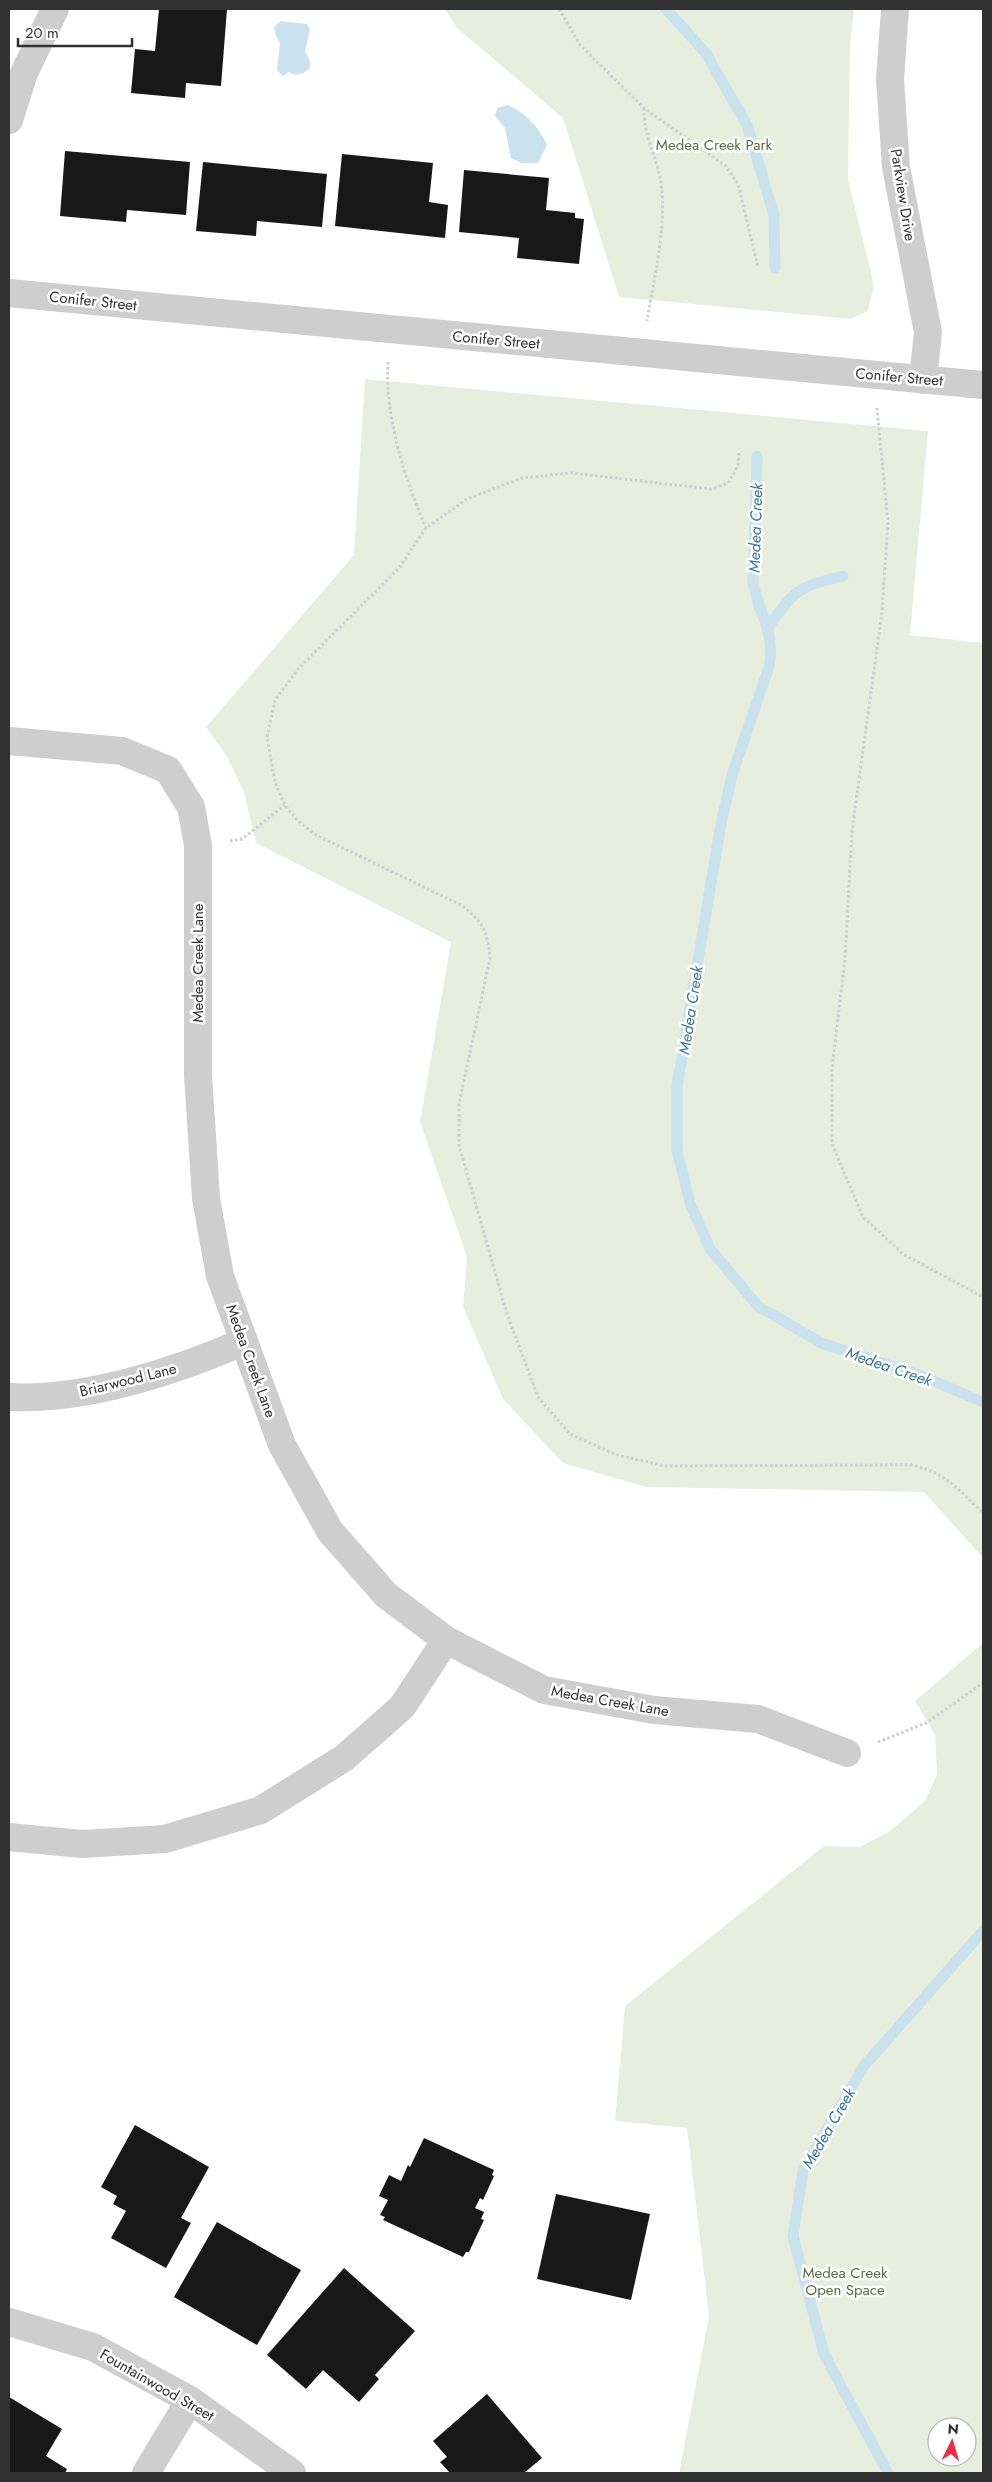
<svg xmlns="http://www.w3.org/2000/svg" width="992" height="2482" viewBox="0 0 992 2482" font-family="Jost,sans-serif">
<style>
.green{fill:#e8eede;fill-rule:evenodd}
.water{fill:#cae2ee}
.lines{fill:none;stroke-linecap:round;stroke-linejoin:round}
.stream{stroke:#cae2ee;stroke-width:11}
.building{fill:#181818}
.path{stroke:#cecece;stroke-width:3;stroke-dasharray:2.5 2.5;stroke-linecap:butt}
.minor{stroke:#cecece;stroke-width:28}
.labels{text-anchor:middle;stroke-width:5;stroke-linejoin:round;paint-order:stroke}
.park-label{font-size:15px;fill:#576f3c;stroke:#fff}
.street-label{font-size:15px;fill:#313131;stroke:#fff}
.water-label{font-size:16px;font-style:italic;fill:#3a7997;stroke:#fff}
</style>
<rect width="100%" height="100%" fill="#fff"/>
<path class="green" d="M445,9H854L850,47L848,179L874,285L868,311L850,319L619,297L563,118L457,28Z
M365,379L928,431L910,635L983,643V1558L924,1492L646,1487L563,1463L503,1399L463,1307L467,1257L420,1122L451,942L256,843L244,792L227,757L206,727L354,555Z
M983,1643V2473H679L709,2316L687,2128L615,2121L625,2006L824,1846L860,1847L890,1831L925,1801L937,1774L935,1735L915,1701ZM937,2427H967V2457H937Z"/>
<path class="water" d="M281,21L307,24L310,30L305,51L310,61V68C303,74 297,77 289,72L283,76L277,70L280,43L276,36L274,27Z
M507,105C524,111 540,129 547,145L538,163H521L511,158L505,128L495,116L497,108Z"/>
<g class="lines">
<path class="stream" d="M666,9L705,52L747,125L774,215L775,268
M757,456L753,581C758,616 776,630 769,667L732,775L720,829L677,1086V1151L690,1203L710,1249L758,1306L821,1343L919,1375L983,1402
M768,628C792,591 800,586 843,576
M888,2473L824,2354L793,2236L803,2170L864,2066L983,1931"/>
</g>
<path class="building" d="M159,9H227L221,86L186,83L185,98L131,93L135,49L155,51Z
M65,151L190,162L186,215L127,210L126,222L60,216Z
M342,154L433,163L429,202L448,205L445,238L335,226Z
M203,162L327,174L322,227L257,221L256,236L196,231Z
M464,170L549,178L546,210L575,213V218L584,219L579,264L517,258L519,238L459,232Z
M135,2125L209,2167L181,2218L191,2223L166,2268L111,2238L126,2211L113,2204L117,2196L101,2187Z
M424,2138L494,2170L492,2175L494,2176L483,2200L480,2198L475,2208L484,2212L481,2219L484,2220L469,2252H466L463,2257L383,2220L385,2217L380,2215L388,2200L379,2196L389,2175L401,2181L408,2165L410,2167Z
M556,2194L650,2214L631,2300L537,2279Z
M217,2222L301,2270L257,2345L174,2297Z
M344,2268L415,2331L375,2375L379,2379L359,2402L323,2370L306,2389L267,2355Z
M487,2394L542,2458L524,2473H450L440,2462L447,2457L433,2441Z
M9,2397L62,2429L46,2456L67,2469L65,2473H9Z"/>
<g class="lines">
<path class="path" d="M559,9L580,45L644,108L726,166L738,184L758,267
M644,108C643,135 657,157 661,183C667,228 654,276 647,321
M388,362C385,419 404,476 426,528
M877,408L888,522L882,612L852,830L845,959L832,1069V1144L863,1217L903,1254L983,1297
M739,453L738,466L728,483L711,489L571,473L522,478L467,499L426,528L399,568L299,668L275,700L267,737L275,782L285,805L297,820L316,835L461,905C482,921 488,931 490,958L459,1104V1145L506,1311L538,1397L570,1434L617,1455L665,1466L911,1465C944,1471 960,1491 983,1513
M230,841L242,839L285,805
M878,1742L926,1723L983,1683"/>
<path class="minor" d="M895,9L890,79L896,167L928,332L923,380
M9,120L24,73L55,9
M9,293L983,385
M9,741L122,751L168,770L191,807L198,845V1075L206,1198L220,1276L282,1445L330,1531L386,1595L446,1640L544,1690L654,1710L758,1719L847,1753
M9,1397C84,1401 174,1372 243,1342
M9,1837L82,1844L165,1839L261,1810L344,1758L402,1707L446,1640
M9,2322L93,2347L190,2400L292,2473
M146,2473L190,2400"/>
</g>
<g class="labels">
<g class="park-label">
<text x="714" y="150">Medea Creek Park</text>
<text x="845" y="2278">Medea Creek<tspan x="845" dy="17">Open Space</tspan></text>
</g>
<g class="street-label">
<text transform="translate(903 195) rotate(81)" y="5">Parkview Drive</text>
<text transform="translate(93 301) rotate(6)" y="5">Conifer Street</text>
<text transform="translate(496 340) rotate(5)" y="5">Conifer Street</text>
<text transform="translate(899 377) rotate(5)" y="5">Conifer Street</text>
<text transform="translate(198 963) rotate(-90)" y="5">Medea Creek Lane</text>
<text transform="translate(251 1361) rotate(70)" y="5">Medea Creek Lane</text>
<text transform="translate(128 1380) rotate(-14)" y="5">Briarwood Lane</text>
<text transform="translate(610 1701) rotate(10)" y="5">Medea Creek Lane</text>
<text transform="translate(157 2385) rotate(30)" y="5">Fountainwood Street</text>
</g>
<g class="water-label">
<text transform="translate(755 528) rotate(-88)" y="6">Medea Creek</text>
<text transform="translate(690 1010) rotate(-81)" y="6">Medea Creek</text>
<text transform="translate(889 1366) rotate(19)" y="6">Medea Creek</text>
<text transform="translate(828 2128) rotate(-60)" y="6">Medea Creek</text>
</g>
</g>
<rect width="992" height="2482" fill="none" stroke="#313131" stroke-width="20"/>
<g transform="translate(952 2442) rotate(5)"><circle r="24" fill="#ffffff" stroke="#adadad"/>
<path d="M0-4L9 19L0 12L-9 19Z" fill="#ec2e48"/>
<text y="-8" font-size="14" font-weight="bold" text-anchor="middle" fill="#313131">N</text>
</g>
<path d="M18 38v8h114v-8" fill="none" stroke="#313131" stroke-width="2.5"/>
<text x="25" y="38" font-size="15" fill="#313131" stroke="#ffffff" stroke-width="4" paint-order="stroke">20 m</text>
</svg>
